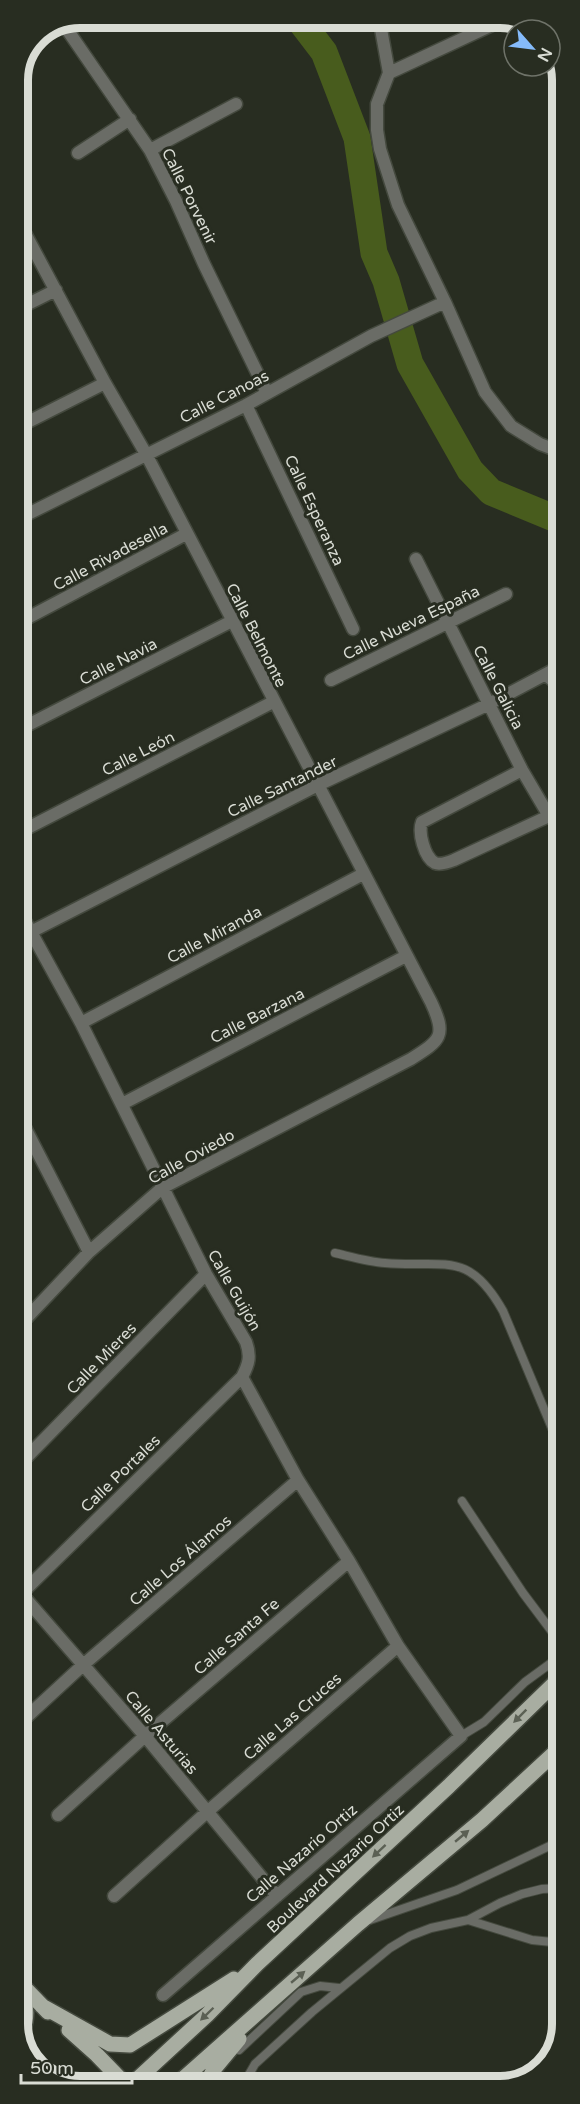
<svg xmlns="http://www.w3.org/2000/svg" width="580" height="2104" viewBox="0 0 580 2104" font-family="'Varela Round',sans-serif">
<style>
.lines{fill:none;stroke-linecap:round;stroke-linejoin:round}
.river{stroke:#485c1d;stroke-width:27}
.lane-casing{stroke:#44493e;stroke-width:10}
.street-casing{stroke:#44493e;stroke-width:15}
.primary-casing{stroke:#44493e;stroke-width:18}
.lane{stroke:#6a6c66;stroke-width:8}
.street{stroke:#6a6c66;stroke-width:12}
.primary{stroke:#a8ada1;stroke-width:15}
.oneway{fill:#5b6054}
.labels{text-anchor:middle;stroke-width:6;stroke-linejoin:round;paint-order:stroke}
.street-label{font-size:16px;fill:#d9dcd4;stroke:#282d21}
.rim{fill:none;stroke:#d9dcd4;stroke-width:8}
</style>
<rect width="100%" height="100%" fill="#282d21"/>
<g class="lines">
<path class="river" d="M298,18L324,52L357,138L374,253L386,281L410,364L470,470L491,492L561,521"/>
<g class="lane-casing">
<path id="lane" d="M335,1253C352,1257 369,1262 385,1263C445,1268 468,1249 503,1311L562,1452
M462,1501L523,1593L562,1645
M461,1736L484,1722L525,1682L562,1655
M370,1920L457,1890L562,1840
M468,1920L532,1940L562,1943
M239,2050L301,1992L320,1986L339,1988
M243,2085L255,2064L312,2012L390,1948L410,1936L431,1928L468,1920L500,1903L522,1894L542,1889L562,1888"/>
</g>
<g class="street-casing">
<path id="street" d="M379,18L389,73L377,104V130L380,149L398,205L445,302L485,392L511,426L540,444L561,452
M64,25L150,150L176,201L204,264L267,393
M389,73L507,18
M150,150L236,104
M78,153L130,119
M18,220L105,383L146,454L431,1002C447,1036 441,1040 411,1059L162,1188L89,1252L19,1326
M18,309L56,290
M246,405L353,629
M18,427L105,383
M18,519L246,405L371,336L445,302
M416,559L522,770L549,816L561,822
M18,623L186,534
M546,675L561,687
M331,680L506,594
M18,730L232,621
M522,770L422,822C418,832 424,857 435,863C440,865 449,862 454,860L549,816
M18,833L273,702
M19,910L81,1023L206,1274L246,1342C251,1356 249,1364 242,1377L298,1480L349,1561L398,1646L461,1736L163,1995
M19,938L318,785L489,704L561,666
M81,1023L363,874
M122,1104L406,956
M19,1116L89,1252
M19,1465L206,1274
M19,1591L145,1736L277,1896
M19,1596L242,1377
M19,1724L83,1665L298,1480
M58,1815L145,1736L349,1561
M114,1896L207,1812L398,1646"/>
</g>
<g class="primary-casing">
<path id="primary" d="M19,1982L48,2012
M19,1987C28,2004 28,2020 20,2037
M42,2006L110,2044L130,2045L234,1979
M69,2030L97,2055L126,2085
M131,2085L207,2015L257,1964L449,1786L562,1676
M176,2085L358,1924L482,1820L562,1746
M206,2085L214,2069L239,2039"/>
</g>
<use href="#lane" class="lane"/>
<use href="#street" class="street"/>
<use href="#primary" class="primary"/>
</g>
<defs><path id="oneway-solid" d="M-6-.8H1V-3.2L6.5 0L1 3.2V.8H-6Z" transform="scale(1.5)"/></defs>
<g class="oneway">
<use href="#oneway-solid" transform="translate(520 1716) rotate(135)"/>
<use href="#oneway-solid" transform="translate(462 1836) rotate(-40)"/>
<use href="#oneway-solid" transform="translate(379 1851) rotate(137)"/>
<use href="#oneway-solid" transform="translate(298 1977) rotate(-40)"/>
<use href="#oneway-solid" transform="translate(207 2014) rotate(136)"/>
</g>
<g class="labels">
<g class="street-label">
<text transform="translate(190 196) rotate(64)" y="6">Calle Porvenir</text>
<text transform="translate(224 396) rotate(-27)" y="6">Calle Canoas</text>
<text transform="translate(315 510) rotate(65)" y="6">Calle Esperanza</text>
<text transform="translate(110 556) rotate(-28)" y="6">Calle Rivadesella</text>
<text transform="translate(411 622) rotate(-26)" y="6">Calle Nueva España</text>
<text transform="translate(257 635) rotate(63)" y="6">Calle Belmonte</text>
<text transform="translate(118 661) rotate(-27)" y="6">Calle Navia</text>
<text transform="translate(499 687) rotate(63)" y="6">Calle Galicia</text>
<text transform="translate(138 753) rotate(-27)" y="6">Calle León</text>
<text transform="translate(282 786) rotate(-26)" y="6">Calle Santander</text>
<text transform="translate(214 934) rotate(-28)" y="6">Calle Miranda</text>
<text transform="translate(257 1015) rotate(-27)" y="6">Calle Barzana</text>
<text transform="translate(191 1156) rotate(-29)" y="6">Calle Oviedo</text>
<text transform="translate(235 1290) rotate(60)" y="6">Calle Guijón</text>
<text transform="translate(101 1358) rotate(-46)" y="6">Calle Mieres</text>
<text transform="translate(120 1473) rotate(-44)" y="6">Calle Portales</text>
<text transform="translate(180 1560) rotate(-41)" y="6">Calle Los Álamos</text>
<text transform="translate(236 1636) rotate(-41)" y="6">Calle Santa Fe</text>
<text transform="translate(292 1716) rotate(-41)" y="6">Calle Las Cruces</text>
<text transform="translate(162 1732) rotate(50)" y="6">Calle Asturias</text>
<text transform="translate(301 1853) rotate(-41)" y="6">Calle Nazario Ortiz</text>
<text transform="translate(335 1868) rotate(-43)" y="6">Boulevard Nazario Ortiz</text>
</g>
</g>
<path d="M0 0H580V2104H0ZM80 28H500A52 52 0 0 1 552 80V2024A52 52 0 0 1 500 2076H80A52 52 0 0 1 28 2024V80A52 52 0 0 1 80 28Z" fill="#282d21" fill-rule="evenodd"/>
<path class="rim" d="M80 28H500A52 52 0 0 1 552 80V2024A52 52 0 0 1 500 2076H80A52 52 0 0 1 28 2024V80A52 52 0 0 1 80 28Z"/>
<g transform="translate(532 48) rotate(118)"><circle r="28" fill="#282d21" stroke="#6f7369" stroke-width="1.5"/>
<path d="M0-4.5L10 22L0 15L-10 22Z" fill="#85bbfb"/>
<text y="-9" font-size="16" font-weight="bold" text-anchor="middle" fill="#d9dcd4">N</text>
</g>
<path d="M21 2074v9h111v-9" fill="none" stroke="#d9dcd4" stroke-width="3"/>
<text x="30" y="2074" font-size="18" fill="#d9dcd4" stroke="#282d21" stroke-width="4.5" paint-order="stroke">50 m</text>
</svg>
